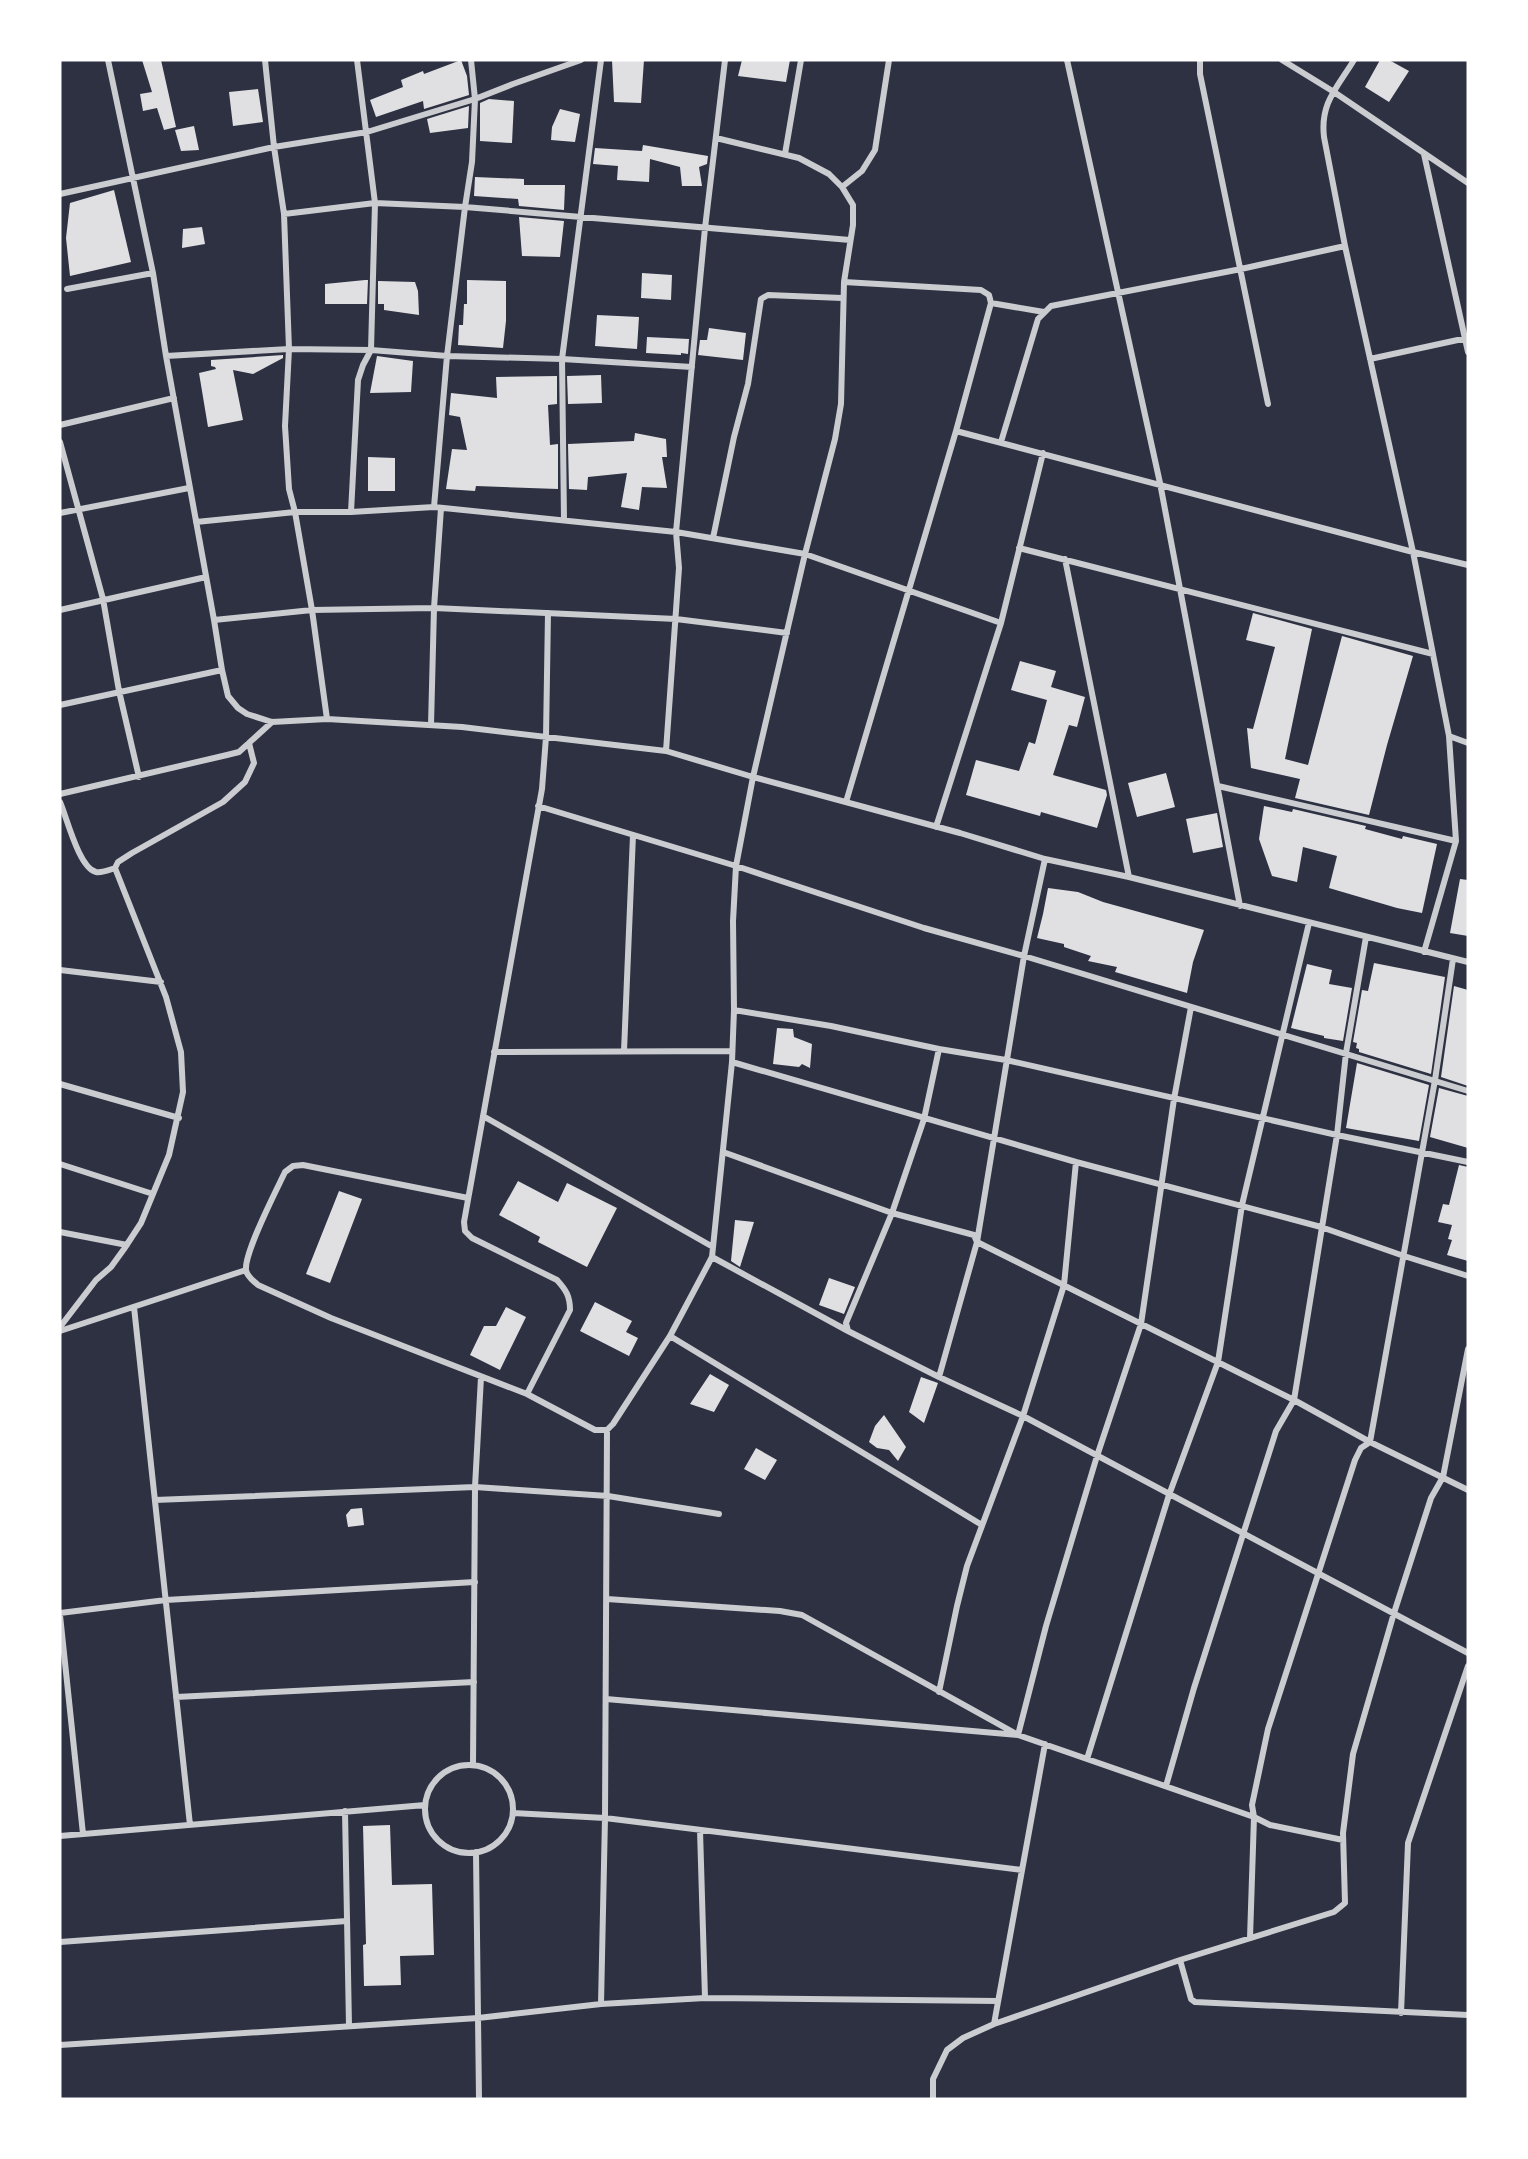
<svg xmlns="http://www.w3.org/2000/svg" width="1528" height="2159" viewBox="0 0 1528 2159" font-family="Merriweather,serif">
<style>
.building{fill:#e0e0e3}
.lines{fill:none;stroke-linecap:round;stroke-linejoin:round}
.minor{stroke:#caccd0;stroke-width:6}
</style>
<rect width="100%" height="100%" fill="#2d3142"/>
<path class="building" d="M142,60H161L176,127L164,130L157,108L143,111L140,94L152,92Z
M461,60L467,76L469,95L424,109L423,101L376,117L370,100L403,87L401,80L423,71L424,74Z
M612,60H644L641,103L614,102Z
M742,60H790L786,82L738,76Z
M1380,60H1389L1409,71L1389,102L1365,87Z
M258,89L263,122L233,126L229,92Z
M489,99L514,101L512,143L480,141V103Z
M469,106L468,128L430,133L427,119Z
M560,109L580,114L575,142L551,140L552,127Z
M194,126L199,150L181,151L175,130Z
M643,145L708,156L707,164L699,167L702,186H682L680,167L650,159L649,182L617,180L618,166L593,164L595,148L642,151Z
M475,177L524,179V185H565L564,210L519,206L518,199L474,196Z
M114,190L131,262L70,276L66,238L70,203Z
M519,217L564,221L560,257L522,256Z
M202,227L205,244L182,248L183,229Z
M642,273L672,275L671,300L641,298Z
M365,280H368L367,304H325V284Z
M467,280L506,281V321L503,348L458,345L459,325H463L464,304H467Z
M378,281L415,282L418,291L419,315L384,310V304H378Z
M597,315L639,317L637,349L595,346Z
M709,328L746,333L743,360L698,355L700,340H707Z
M647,337L689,339L688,354L681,353V355L646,353Z
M283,355V358L253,374L233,370L243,420L208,427L199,373L216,369L215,367L211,366V360Z
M377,356L413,361L411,392L370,393Z
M601,375L602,403L568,404L567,376Z
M557,376V404L548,405L550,445L558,444V489L476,486L475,491L446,489L452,449L467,450L460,417L449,415L451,393L497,398L496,377Z
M635,433L666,439L667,457H662L667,488L642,487L639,510L621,507L627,473L588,477L587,490L569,489L568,444L634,441Z
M368,457L395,458V491H368Z
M1253,613L1312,629L1285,759L1308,765L1342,636L1413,656L1387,745L1369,815L1295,798L1300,779L1251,768L1247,728L1253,729L1275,647L1246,640Z
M1020,661L1056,671L1051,687L1085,697L1077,727L1069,725L1053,775L1106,790L1107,795L1097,828L1041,812L1040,816L966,795L976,760L1019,771L1029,742L1035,744L1047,700L1011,690Z
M1166,773L1175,807L1137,817L1128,783Z
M1264,806L1292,812L1293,809L1366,826L1365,829L1402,839L1403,836L1437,844L1422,913L1397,908L1329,888L1337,856L1303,847L1297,882L1272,876L1259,839Z
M1217,813L1223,847L1193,853L1186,819Z
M1460,879L1468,880V936L1450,933Z
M1048,888L1078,892L1103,902L1204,930L1193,962L1187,993L1115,972L1117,967L1088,961L1091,956L1064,947V944L1037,938L1043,914Z
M1374,963L1445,977L1431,1074L1359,1052V1049L1356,1048L1357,1043L1353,1042L1362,990L1368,991Z
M1307,964L1332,970L1329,984L1352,988L1343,1041L1324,1038V1036L1291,1028Z
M1454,986L1468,990V1086L1441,1077Z
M777,1028L793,1029L794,1037L812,1044L810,1068L802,1064L799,1067L773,1064Z
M1357,1063L1429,1085L1419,1141L1346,1128Z
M1439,1088L1468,1096V1148L1430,1137Z
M1459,1165L1468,1167V1261L1447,1255L1452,1240L1448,1239L1452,1225L1438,1222L1443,1204L1449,1205Z
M518,1181L558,1202L567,1183L617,1208L587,1267L538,1242L540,1237L499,1215Z
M339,1191L362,1199L330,1283L306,1274Z
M735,1220L754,1222L740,1267L731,1261Z
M829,1278L855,1287L844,1314L819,1305Z
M595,1302L632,1321L626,1332L638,1338L629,1356L580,1331Z
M506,1307L526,1317L500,1370L470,1355L484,1326H496Z
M710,1374L729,1385L714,1412L690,1404Z
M921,1377L938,1383L924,1423L909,1412Z
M884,1415L906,1447L898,1461L889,1450L877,1448L869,1442L875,1426Z
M756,1448L777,1460L765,1480L744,1469Z
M362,1508L364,1525L348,1527L346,1515L351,1509Z
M390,1825L392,1885L432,1884L434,1955L400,1956L401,1985L364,1986L363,1945L366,1944L363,1826Z"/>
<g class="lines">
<path class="minor" d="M108,60L153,273L166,356L214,620L222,670L228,696L238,708L247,714L272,722L327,719L462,727L666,751L753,777L960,833L1045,859L1129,877L1468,962
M265,60L274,147L284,214L289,349L285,426L289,489L295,512L312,610L327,719
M1067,60L1160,483L1240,906
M1200,60V74L1268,404
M1282,60L1334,92L1468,183
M1354,60C1337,88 1320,103 1324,137L1345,246L1413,552L1449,736L1456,841L1424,952
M716,138L799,158L829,174L842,187L853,205V225L844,282L841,404L835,439L805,554L753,777L736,866L733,921L734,1010L732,1062L712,1257L848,1331L939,1377L1023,1416L1468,1653
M785,154L801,60
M1424,154L1468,352
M842,187L862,171L875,150L889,60
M60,194L274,147L367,132L475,99L513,84L581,60
M284,214L375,203L465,207L850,240
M844,282L981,290L989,295L991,303L956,431L846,802
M67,289L153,273
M991,303L1044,312
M166,356L289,349L371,350L447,356L562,359L692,367
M1370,359L1467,338
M60,425L174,398
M956,431L1413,552L1468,565
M60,442L103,599L119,691L139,777
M1001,442L1038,319L1051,306L1241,269L1345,246
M434,507L447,356L465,207L472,162L475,99L471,60
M351,512L358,380L363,365L371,350L375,203L357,60
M60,513L189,488
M564,520L562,359L601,60
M196,522L295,512H351L434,507L676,532L805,554L1001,623
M713,538L734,437L748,384L761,299L768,295L842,298
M1019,548L1433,654
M1065,559L1129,877
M60,610L206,577
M214,620L312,610L434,608L676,619L787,633
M60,705L222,670
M431,725L434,608L441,508
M1449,736L1468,743
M666,751L679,568L676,532L705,228L725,60
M1218,786L1456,841
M60,794L227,755L239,752L272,722
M60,802C67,818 79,868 96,872C102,873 109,870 115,868
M538,806L736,866L924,928L1024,956L1468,1091
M936,827L1001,623L1043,453
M60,970L161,982
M734,1010L831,1026L939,1049L1006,1060L1337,1135L1468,1162
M624,1051L633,835
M494,1052L732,1051
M732,1062L1076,1162L1321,1227L1404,1256L1468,1276
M60,1084L179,1118
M483,1116L713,1247
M723,1152L892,1213L974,1235L977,1242L1294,1400L1370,1442L1468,1490
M60,1164L153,1194
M468,1198L303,1165L293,1166L285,1172C276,1191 244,1253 246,1270C247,1277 254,1281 258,1285L331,1318L527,1394L595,1430H607L613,1424L670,1336L712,1257
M60,1232L127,1245
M134,1307L190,1825
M60,1327L96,1280L111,1267L124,1249L141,1223L169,1155L183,1092L181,1052L166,997L115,868L118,862L132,853L223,802L245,782L254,763L249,743
M60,1331L246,1270
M848,1331L846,1323L892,1213L924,1119L939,1049
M670,1336L982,1525
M1468,1349L1443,1477L1431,1498L1394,1613L1353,1754L1343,1833L1345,1903L1334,1912L1180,1960L1191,1999L1195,2002L1468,2015
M939,1377L977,1242L1024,956L1045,859
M527,1394L570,1310C570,1296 566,1290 557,1280L472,1238L465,1231L464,1222L542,789L546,737L548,613
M155,1500L475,1487L608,1496L719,1514
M607,1599L780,1611L802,1615L1018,1735L1254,1817L1250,1938
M60,1613L166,1600L475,1582
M60,1615L83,1834
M939,1692L957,1606L967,1566L1023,1416L1064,1285L1076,1162
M176,1697L474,1682
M606,1699L1018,1735L1046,1626L1097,1456L1141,1324L1174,1099L1191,1007
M1087,1759L1169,1495L1218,1362L1242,1205L1309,923
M473,1765L475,1487L481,1377
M425 1809a44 44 0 1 1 88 0a44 44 0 1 1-88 0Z
M1166,1786L1194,1688L1276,1431L1294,1400L1337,1135L1346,1053L1366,937
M345,1811L349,2026
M513,1813L605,1818L1022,1870
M700,1830L705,1998
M60,1836L425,1805
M1343,1840L1270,1825L1254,1817L1252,1805L1268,1729L1355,1460L1361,1448L1370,1442L1435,1080L1453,959
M476,1852L479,2099
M60,1942L347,1921
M601,2004L605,1818L607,1430
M1401,2013L1408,1843L1468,1666
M994,2024L1045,1744
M60,2045L478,2018L601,2004L705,1998L998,2001
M933,2099V2079L947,2050L963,2038L994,2024L1180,1960"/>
</g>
<rect width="1528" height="2159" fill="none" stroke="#ffffff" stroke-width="123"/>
</svg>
